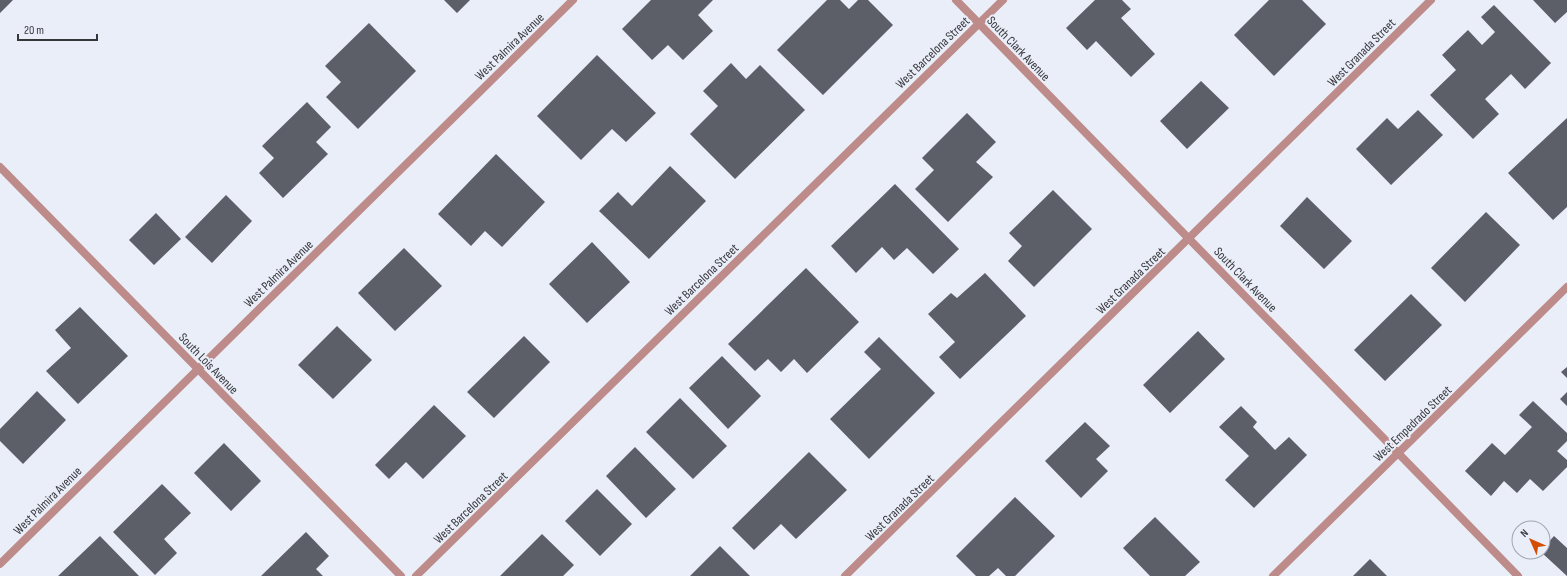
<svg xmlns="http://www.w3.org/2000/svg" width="1567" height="576" viewBox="0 0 1567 576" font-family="'Sofia Sans Condensed',sans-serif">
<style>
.building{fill:#5c5f68}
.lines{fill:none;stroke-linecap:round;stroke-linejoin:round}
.minor{stroke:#bd8c8a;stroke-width:8}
.tertiary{stroke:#bd8c8a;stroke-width:8}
.labels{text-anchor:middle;stroke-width:4;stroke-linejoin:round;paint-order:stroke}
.street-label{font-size:13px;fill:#36373b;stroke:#eaeef9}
</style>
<rect width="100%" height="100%" fill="#eaeef9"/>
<path class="building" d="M0,0H13L0,13Z
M444,0H470L457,13Z
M651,0H713L698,15L713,31L683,60L668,45L652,60L622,29Z
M827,0H840L849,9L858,0H868L893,25L823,95L777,50Z
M1095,0H1122L1131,9L1121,18L1155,54L1131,77L1096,41L1087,50L1066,28Z
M1269,0H1302L1326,24L1274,76L1234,35Z
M1533,0H1567V12L1555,23Z
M1494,5L1551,63L1525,89L1511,74L1485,99L1499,114L1473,139L1430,95L1456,70L1442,55L1468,30L1482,45L1495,32L1481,17Z
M369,23L416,71L358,129L326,97L341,82L325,66Z
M597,55L656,113L626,142L612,129L581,160L537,116Z
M731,63L746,79L760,65L805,110L735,179L690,134L718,106L703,91Z
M1201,81L1229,108L1187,149L1160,121Z
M307,102L331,127L316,142L328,154L283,198L259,173L274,158L262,146Z
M1418,110L1443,135L1391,185L1356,149L1387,118L1398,129Z
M967,113L996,142L976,162L993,177L948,222L915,189L934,170L922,158Z
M1567,118V207L1553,220L1508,173Z
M496,154L545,202L502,247L485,231L471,246L438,214Z
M670,166L706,201L649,259L599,211L618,192L632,206Z
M895,184L959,249L933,274L907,248L894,260L882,247L856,273L831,246Z
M1053,190L1092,229L1034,287L1008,261L1022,246L1009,233Z
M226,195L252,221L212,263L185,237Z
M1307,197L1352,241L1324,269L1280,226Z
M1486,212L1520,245L1465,302L1431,268Z
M156,213L181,239L154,265L129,240Z
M592,242L630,282L587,323L549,284Z
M404,248L442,286L395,331L358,293Z
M806,268L859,322L807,373L794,359L781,372L768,359L755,371L728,344Z
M985,273L1026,316L960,379L939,357L955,342L928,314L951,293L957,298Z
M1411,294L1442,325L1385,381L1354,350Z
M80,307L128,356L78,404L46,371L71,348L55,330Z
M337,326L372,360L333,399L298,365Z
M1198,331L1225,359L1170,413L1143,385Z
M524,336L550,362L494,418L467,392Z
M879,337L935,393L869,459L830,419L881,369L864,352Z
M722,356L761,396L728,429L689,388Z
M1567,367V378L1561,372Z
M37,391L66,420L23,464L0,441V429Z
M1567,392V406L1560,399Z
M680,398L727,446L693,479L646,432Z
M1533,401L1567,433V441L1557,451L1567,460V467L1543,491L1530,479L1517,493L1504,481L1491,496L1465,471L1492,443L1505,455L1532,427L1519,415Z
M434,405L466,436L423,479L406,462L389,479L375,465Z
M1241,406L1257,422L1253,427L1275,450L1289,437L1307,455L1254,508L1225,480L1249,456L1219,427Z
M1085,422L1110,446L1096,459L1108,471L1081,498L1045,461Z
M224,443L261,481L231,511L194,473Z
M635,447L676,489L646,518L606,476Z
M809,452L847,490L796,539L781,524L754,550L732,528Z
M162,484L191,513L164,539L177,553L155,575L113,532Z
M597,489L632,524L600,556L565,521Z
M1015,497L1055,536L1015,576H1006L998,568L989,576H976L956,556Z
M1155,517L1200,562L1185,576H1150L1123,548Z
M306,532L329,556L316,569L323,576H261Z
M542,534L574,565L563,576H500Z
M100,536L139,576H58Z
M1554,536L1567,548V576L1541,552H1543V548Z
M720,546L750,576H690Z
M1370,559L1387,576H1353Z"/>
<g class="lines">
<path class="minor" d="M956,0L1518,576
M0,564L573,0
M416,576L1003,0
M845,576L1431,0
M1273,576L1567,287"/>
<path class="tertiary" d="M0,167L401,576"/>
</g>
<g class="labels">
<g class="street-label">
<text transform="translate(509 46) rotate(-44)" y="5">West Palmira Avenue</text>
<text transform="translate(1019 48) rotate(46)" y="5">South Clark Avenue</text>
<text transform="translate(932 52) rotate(-44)" y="5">West Barcelona Street</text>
<text transform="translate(1361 52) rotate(-45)" y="5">West Granada Street</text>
<text transform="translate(278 273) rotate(-44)" y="5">West Palmira Avenue</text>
<text transform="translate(701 279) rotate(-44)" y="5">West Barcelona Street</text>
<text transform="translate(1246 279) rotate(46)" y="5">South Clark Avenue</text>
<text transform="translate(1130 280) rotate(-44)" y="5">West Granada Street</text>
<text transform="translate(209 363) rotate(46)" y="5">South Lois Avenue</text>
<text transform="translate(1412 423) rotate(-44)" y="5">West Empedrado Street</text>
<text transform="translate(47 500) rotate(-45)" y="5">West Palmira Avenue</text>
<text transform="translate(470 507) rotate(-44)" y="5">West Barcelona Street</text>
<text transform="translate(899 507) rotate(-44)" y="5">West Granada Street</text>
</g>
</g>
<g transform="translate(1531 540) rotate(315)"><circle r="19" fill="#eaeef9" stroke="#a2a5ad"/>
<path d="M0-3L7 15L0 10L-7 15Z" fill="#d34e03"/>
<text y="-6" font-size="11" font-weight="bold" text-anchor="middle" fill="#36373b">N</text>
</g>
<path d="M18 34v6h79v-6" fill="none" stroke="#36373b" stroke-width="2"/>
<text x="24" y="34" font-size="12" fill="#36373b" stroke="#eaeef9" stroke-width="3" paint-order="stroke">20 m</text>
</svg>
